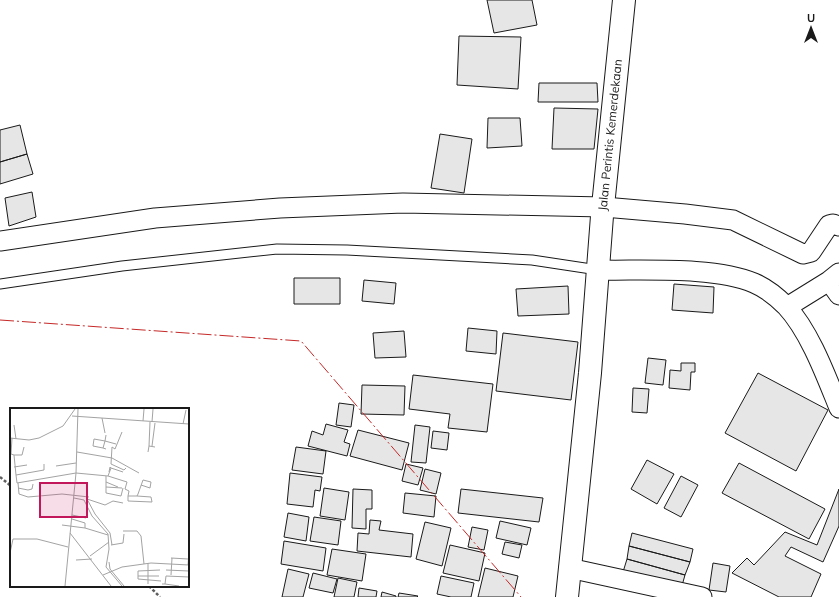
<svg xmlns="http://www.w3.org/2000/svg" width="839" height="597" viewBox="0 0 839 597" font-family="Mulish,sans-serif">
<style>
.building{fill:#e6e6e6;stroke:#1a1a1a}
.lines{fill:none;stroke-linecap:round;stroke-linejoin:round}
.lane-casing{stroke:#1a1a1a;stroke-width:11}
.street-casing{stroke:#1a1a1a;stroke-width:21}
.primary-casing{stroke:#1a1a1a;stroke-width:24}
.path{stroke:#5f5f5f;stroke-width:2.5;stroke-dasharray:3 2;stroke-linecap:butt}
.lane{stroke:#fff;stroke-width:9}
.street{stroke:#fff;stroke-width:19}
.primary{stroke:#fff;stroke-width:22}
.power{stroke:#c62828;stroke-width:1;stroke-dasharray:14 3 2 3;stroke-linecap:butt}
.labels{text-anchor:middle;stroke-width:3;stroke-linejoin:round;paint-order:stroke}
.street-label{font-size:12px;fill:#1a1a1a;stroke:#fff}
.inset-road{fill:none;stroke:#a3a3a3;stroke-width:1}
.view{fill:#c2185b;fill-opacity:0.15;stroke:#c2185b;stroke-width:2}
.inset-edge{fill:none;stroke:#1a1a1a;stroke-width:2}
</style>
<rect width="100%" height="100%" fill="#fff"/>
<path class="building" d="M487,0H532L537,25L494,33Z
M459,36L521,37L518,89L457,85Z
M539,83H597L598,102H538Z
M554,108L598,109L594,149H552Z
M488,118H520L522,146L487,148Z
M20,125L27,154L0,162V130Z
M440,134L472,139L464,193L431,188Z
M27,154L33,174L0,184V162Z
M32,192L36,217L9,226L5,198Z
M294,278H340V304H294Z
M364,280L396,283L394,304L362,301Z
M674,284L714,287L713,313L672,310Z
M568,286L569,314L518,316L516,289Z
M468,328L497,331L496,354L466,351Z
M404,331L406,357L375,358L373,333Z
M503,333L578,342L571,400L496,391Z
M648,358L666,360L663,385L645,383Z
M681,363H695V372H691L690,390L669,388L670,370L681,371Z
M758,373L828,410L796,471L725,433Z
M413,375L493,384L487,432L448,428L450,414L409,409Z
M362,385L405,386L404,415L361,414Z
M633,388L649,389L647,413L632,412Z
M339,403L354,405L351,427L336,425Z
M326,424L348,430L344,442L350,444L347,456L308,446L312,431L323,435Z
M415,425L430,427L426,463L411,462Z
M358,430L409,443L402,470L350,456Z
M433,431L449,433L447,450L431,448Z
M296,447L326,451L323,474L292,470Z
M647,460L674,474L657,504L631,489Z
M739,463L825,509L809,539L722,493Z
M406,464L423,468L418,485L402,481Z
M425,469L441,473L436,494L420,490Z
M290,473L322,477L320,491L315,490L313,507L287,504Z
M681,476L698,485L681,517L664,508Z
M324,488L349,492L345,520L320,516Z
M353,489L372,490V509H366V529L352,528Z
M461,489L543,498L539,522L458,513Z
M839,489V526L823,562L791,547L785,556L821,574L811,597H779L732,573L747,558L754,565L785,532L817,545Z
M405,493L436,496L434,517L403,513Z
M288,513L309,517L306,541L284,537Z
M314,517L341,521L338,545L310,541Z
M370,520L381,521L379,530L413,534L411,557L357,551L358,533L369,534Z
M500,521L531,528L527,545L496,538Z
M425,522L451,528L442,566L416,559Z
M472,527L488,530L484,550L468,547Z
M632,533L693,549L690,562L629,546Z
M284,541L326,548L323,571L281,564Z
M505,542L522,545L519,558L502,554Z
M450,545L485,553L479,581L443,573Z
M629,546L690,562L685,575L627,559Z
M332,549L366,554L362,581L327,575Z
M627,559L685,575L681,589L623,572Z
M713,563L730,566L726,592L709,590Z
M485,568L518,576L513,597H478Z
M288,569L309,574L303,597H282Z
M313,573L337,579L333,593L309,588Z
M441,576L474,583L471,597H451L437,594Z
M338,578L357,582L354,597H334Z
M359,588L377,591L376,597H358Z
M382,592L396,596V597H381Z
M399,593L418,596L417,597H398Z"/>
<g class="lines">
<g class="lane-casing">
<path id="lane" d="M0,284L122,266L277,249L347,250L532,260L598,270"/>
</g>
<g class="street-casing">
<path id="street" d="M0,241L155,218L280,208L403,203L604,207L685,214L733,220L803,254L811,252L829,225L833,224L839,226
M598,270C642,271 715,266 754,283C766,288 777,297 786,306C810,332 826,376 839,408
M829,281L839,295
M787,307L829,281L839,273
M569,568L702,597"/>
</g>
<g class="primary-casing">
<g id="primary">
<path id="s1" d="M567,597L590,373L602,216L624,0"/>
</g>
</g>
<path class="path" d="M0,477L11,486
M149,586L160,597"/>
<use href="#lane" class="lane"/>
<use href="#street" class="street"/>
<use href="#primary" class="primary"/>
<path class="power" d="M0,320L301,341L521,597"/>
</g>
<g class="labels">
<g class="street-label">
<text dy="4" stroke="none"><textPath href="#s1" startOffset="464">Jalan Perintis Kemerdekaan</textPath></text>
</g>
</g>
<g transform="translate(10 408)">
<rect width="179" height="179" fill="#fff"/>
<path class="inset-road" d="M62,8L179,16M92,10L95,25M133,13L134,1M142,14L143,1M173,16L176,2M4,17L6,31M112,24L105,41L102,39L101,56L114,62L116,60M96,27L95,33L106,36M0,30L19,32L29,30L53,18L65,1M2,30L1,46L4,47L6,67M139,38L140,14M142,38L145,15M93,40L95,33L84,31L83,38L93,40L96,41M67,44L102,50L129,65M138,44L139,38L145,39M4,47H12L14,39M34,56V62L6,67L7,75L66,65L98,68L117,74L115,81L119,83L118,88H127L128,86L133,72L141,74L140,80L131,77M46,58L66,55M4,59L17,57M101,60L113,64M96,68V85L111,88L113,80M98,68L101,60L100,59L99,64M96,74L108,79M8,75L9,86L18,89L52,86L79,89M96,79L112,80M8,80L18,82L22,81L23,76M118,88V93L142,94L141,89L127,88M64,90L74,92L82,108L98,126L99,141L96,159L112,178M77,91L85,106L100,125L102,137M77,91L95,97L103,93L113,95M62,107L76,110M62,111L75,115V120M52,117L75,120L98,127M113,123H127L131,128L134,156M60,125L101,178M101,137L113,135L114,126M0,145L3,131H27L58,139M80,148L99,134M161,150L178,151M66,152L82,151M99,154L100,161L114,178M138,155V176M178,157L179,145M150,162L128,163V171L151,173M156,162L179,163M93,167L112,159L141,155L179,157M161,167L162,150M128,168H149M152,176H155L156,168L179,169M155,176L169,178M55,178L66,65L68,1"/>
<path class="view" d="M30,75H77V109H30Z"/>
<rect width="179" height="179" class="inset-edge"/>
</g>
<g transform="translate(811 28)" stroke="#ffffff" stroke-width="3" paint-order="stroke">
<path d="M0-3L7 15L0 10L-7 15Z" fill="#1a1a1a"/>
<text y="-6" font-size="11" font-weight="bold" text-anchor="middle" fill="#1a1a1a">U</text>
</g>
</svg>
